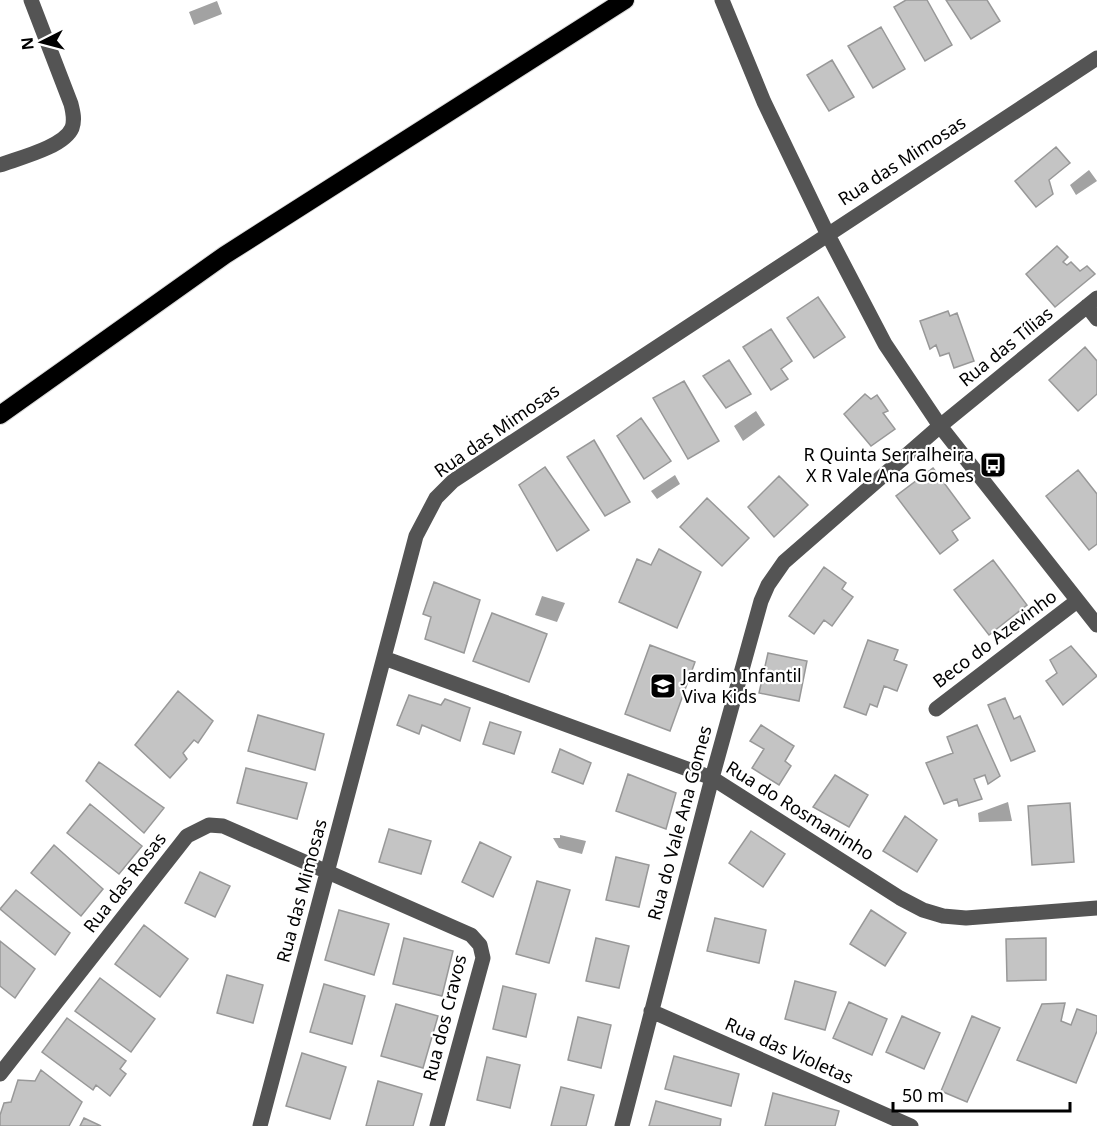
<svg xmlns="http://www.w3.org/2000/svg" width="1097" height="1126" viewBox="0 0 1097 1126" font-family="'Noto Sans',sans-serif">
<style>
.water{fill:#a2a2a2}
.building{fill:#c4c4c4;stroke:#989898;stroke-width:1.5}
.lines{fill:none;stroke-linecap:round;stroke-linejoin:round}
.highway-casing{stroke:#dbdbdb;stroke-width:20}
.minor{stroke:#545454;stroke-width:15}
.highway{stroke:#000;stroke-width:18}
.labels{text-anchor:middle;stroke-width:4.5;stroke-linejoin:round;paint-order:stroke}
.street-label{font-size:18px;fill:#000;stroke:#fff}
.poi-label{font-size:18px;fill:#000;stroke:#fff;text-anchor:end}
</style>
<rect width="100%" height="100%" fill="#fff"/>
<path class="water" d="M217,1L222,14L194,25L189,12Z
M1089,170L1097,181L1076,195L1070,185Z
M756,411L765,425L743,441L734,426Z
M675,475L680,484L657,499L651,491Z
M542,596L565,603L557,622L535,615Z
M1008,802L1012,821L979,822L978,813Z
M560,835L586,841L582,854L559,848L553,838H560Z"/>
<path class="building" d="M906,0H927L952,45L925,61L894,7Z
M946,0H987L1000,21L971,39Z
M881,27L905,69L873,88L848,46Z
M832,60L854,97L829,111L807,75Z
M1056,147L1070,163L1049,180L1053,194L1036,207L1015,181Z
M1057,246L1068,257L1063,262L1067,265L1071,262L1080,271L1087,266L1095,274L1055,307L1026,274Z
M818,297L845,337L814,358L787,318Z
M948,311L950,316L957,313L974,361L954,368L949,353L940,356L936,345L930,349L920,321Z
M771,329L792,361L781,369L788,379L771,390L743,347Z
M1085,347L1097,361V394L1078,411L1049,380Z
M729,360L751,394L726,408L703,376Z
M684,381L719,441L688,459L653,398Z
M865,394L871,399L877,395L888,411L883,413L895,429L871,446L844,414Z
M641,418L671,461L644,479L617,436Z
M594,440L630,502L605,516L567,457Z
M545,467L589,530L557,551L519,485Z
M933,468L970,518L952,531L958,540L940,554L896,496Z
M1078,470L1097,494V544L1089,550L1046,496Z
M779,476L808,505L774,537L748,507Z
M707,498L749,538L722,566L680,527Z
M659,549L701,572L677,628L619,602L637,559L651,565Z
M993,560L1027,605L989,635L954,590Z
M824,567L846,583L842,589L853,597L832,626L824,620L814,634L789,616Z
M434,582L480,600L464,653L425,639L431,617L423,614Z
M492,613L547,634L529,682L473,661Z
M868,640L898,650L894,660L907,665L897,691L884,686L877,707L870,704L866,715L844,707Z
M650,645L695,662L670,731L625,714Z
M1071,646L1097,676L1063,705L1046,681L1057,673L1050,660Z
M768,653L807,661L799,701L759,693Z
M178,691L213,721L198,743L194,740L183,753L187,759L170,778L135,745Z
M409,695L441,705L445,699L470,708L460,741L422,725L419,734L397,725Z
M1005,698L1014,719L1020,716L1035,751L1011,761L988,705Z
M258,715L324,734L315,770L248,751Z
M490,722L521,732L514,754L483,744Z
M761,725L794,746L785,761L791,766L779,785L752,768L764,749L750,741Z
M977,725L1000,776L988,784L985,775L974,779L982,799L959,806L957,799L944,804L926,763L953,753L947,737Z
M560,749L591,763L583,784L552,772Z
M99,762L164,808L144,833L86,781Z
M246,768L307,783L297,819L237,803Z
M628,774L676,793L666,829L616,811Z
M835,775L868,795L849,827L813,807Z
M1070,803L1074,862L1032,865L1028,806Z
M90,804L142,846L119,874L67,833Z
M905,816L937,840L917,872L883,851Z
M389,829L431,841L421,874L379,862Z
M751,831L785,854L763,887L729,863Z
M480,842L511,857L493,897L462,882Z
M54,845L103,889L81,916L31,873Z
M616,857L649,865L639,907L606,900Z
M200,872L230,886L215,917L185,903Z
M537,881L570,890L549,963L516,954Z
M16,890L70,933L55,955L0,909Z
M339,910L389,924L374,975L325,960Z
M871,910L906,933L885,966L850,944Z
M715,918L766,930L759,963L707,951Z
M144,925L188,959L160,997L115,964Z
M404,938L453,951L442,996L393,984Z
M596,938L629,946L619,988L586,981Z
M1046,938V980L1007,981L1006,939Z
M0,941L35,969L15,998L0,986Z
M227,975L263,985L253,1023L217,1013Z
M100,978L155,1019L131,1052L75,1011Z
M795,981L836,992L825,1030L785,1019Z
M324,984L365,996L352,1044L310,1032Z
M503,986L536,994L526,1037L493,1029Z
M849,1002L887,1019L872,1055L833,1038Z
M1065,1003L1061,1021L1071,1025L1077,1009L1097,1016V1031L1076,1083L1017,1060L1042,1004Z
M396,1004L438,1016L423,1068L381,1056Z
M902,1016L940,1033L924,1069L886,1052Z
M972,1016L1000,1028L967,1102L941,1091Z
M578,1017L611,1025L601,1068L568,1060Z
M67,1018L126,1061L120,1069L126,1074L110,1096L96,1085L93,1090L42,1052Z
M302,1053L346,1067L330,1119L286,1106Z
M674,1056L739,1074L731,1106L665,1089Z
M487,1057L520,1065L510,1108L477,1100Z
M41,1070L82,1102L69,1126H0V1115L4,1103L11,1102L18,1080L35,1081Z
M378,1081L422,1094L413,1126H366Z
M561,1087L594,1095L586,1126H551Z
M773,1093L839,1111L835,1126H765Z
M656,1101L721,1119L720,1126H649Z
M84,1118L101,1126H80Z"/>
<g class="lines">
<g class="highway-casing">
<path id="highway" d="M0,415L225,255L625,0"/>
</g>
<path class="minor" d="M722,0L764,102L827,233L885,344L940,426L1097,625
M0,165C19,158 64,147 72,128C75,120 73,112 71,104L31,0
M1087,306L1097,319
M384,658L712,778L900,898L923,910L943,916L966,918L1097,908
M936,709L1077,601
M651,1011L911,1126
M0,1074L187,836L209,825L223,826L471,935L480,945L483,958L437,1126
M260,1126L416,536L436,498L453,481L1097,58
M622,1126L712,778L761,601L768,585L784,562L940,426L1097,298"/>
<use href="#highway" class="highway"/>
</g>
<defs>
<g id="bus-square" transform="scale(1.35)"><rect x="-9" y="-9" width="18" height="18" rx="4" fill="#000" stroke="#fff"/><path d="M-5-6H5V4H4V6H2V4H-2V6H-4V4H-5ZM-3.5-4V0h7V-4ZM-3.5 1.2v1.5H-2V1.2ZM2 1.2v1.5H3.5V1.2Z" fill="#fff"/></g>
<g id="school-square" transform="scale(1.35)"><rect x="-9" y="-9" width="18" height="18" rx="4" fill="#000" stroke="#fff"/><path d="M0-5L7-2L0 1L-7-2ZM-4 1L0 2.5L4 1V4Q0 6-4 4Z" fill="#fff"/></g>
</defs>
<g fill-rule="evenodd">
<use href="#bus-square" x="993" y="465"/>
<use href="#school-square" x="663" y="686"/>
</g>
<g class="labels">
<g class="street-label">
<text transform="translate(902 161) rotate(-33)" y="6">Rua das Mimosas</text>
<text transform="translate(1006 347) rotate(-39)" y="6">Rua das Tílias</text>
<text transform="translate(497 431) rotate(-35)" y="6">Rua das Mimosas</text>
<text transform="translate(995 639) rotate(-37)" y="6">Beco do Azevinho</text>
<text transform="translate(800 811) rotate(32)" y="6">Rua do Rosmaninho</text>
<text transform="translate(680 823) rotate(-75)" y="6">Rua do Vale Ana Gomes</text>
<text transform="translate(125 883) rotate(-52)" y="6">Rua das Rosas</text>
<text transform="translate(302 891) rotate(-75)" y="6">Rua das Mimosas</text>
<text transform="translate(445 1018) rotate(-76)" y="6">Rua dos Cravos</text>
<text transform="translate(789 1051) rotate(24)" y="6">Rua das Violetas</text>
</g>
<g class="poi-label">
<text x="974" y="461">R Quinta Serralheira<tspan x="974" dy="21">X R Vale Ana Gomes</tspan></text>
<text x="682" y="682" text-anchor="start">Jardim Infantil<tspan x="682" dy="21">Viva Kids</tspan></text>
</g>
</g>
<g transform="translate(42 42) rotate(264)" stroke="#ffffff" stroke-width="4.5" paint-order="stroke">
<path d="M0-4.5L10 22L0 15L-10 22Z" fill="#000000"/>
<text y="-9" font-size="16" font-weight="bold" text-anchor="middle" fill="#000000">N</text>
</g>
<path d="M893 1102v9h177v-9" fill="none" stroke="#000000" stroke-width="3"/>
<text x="902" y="1102" font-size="18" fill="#000000" stroke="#ffffff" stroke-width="4.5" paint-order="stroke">50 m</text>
</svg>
